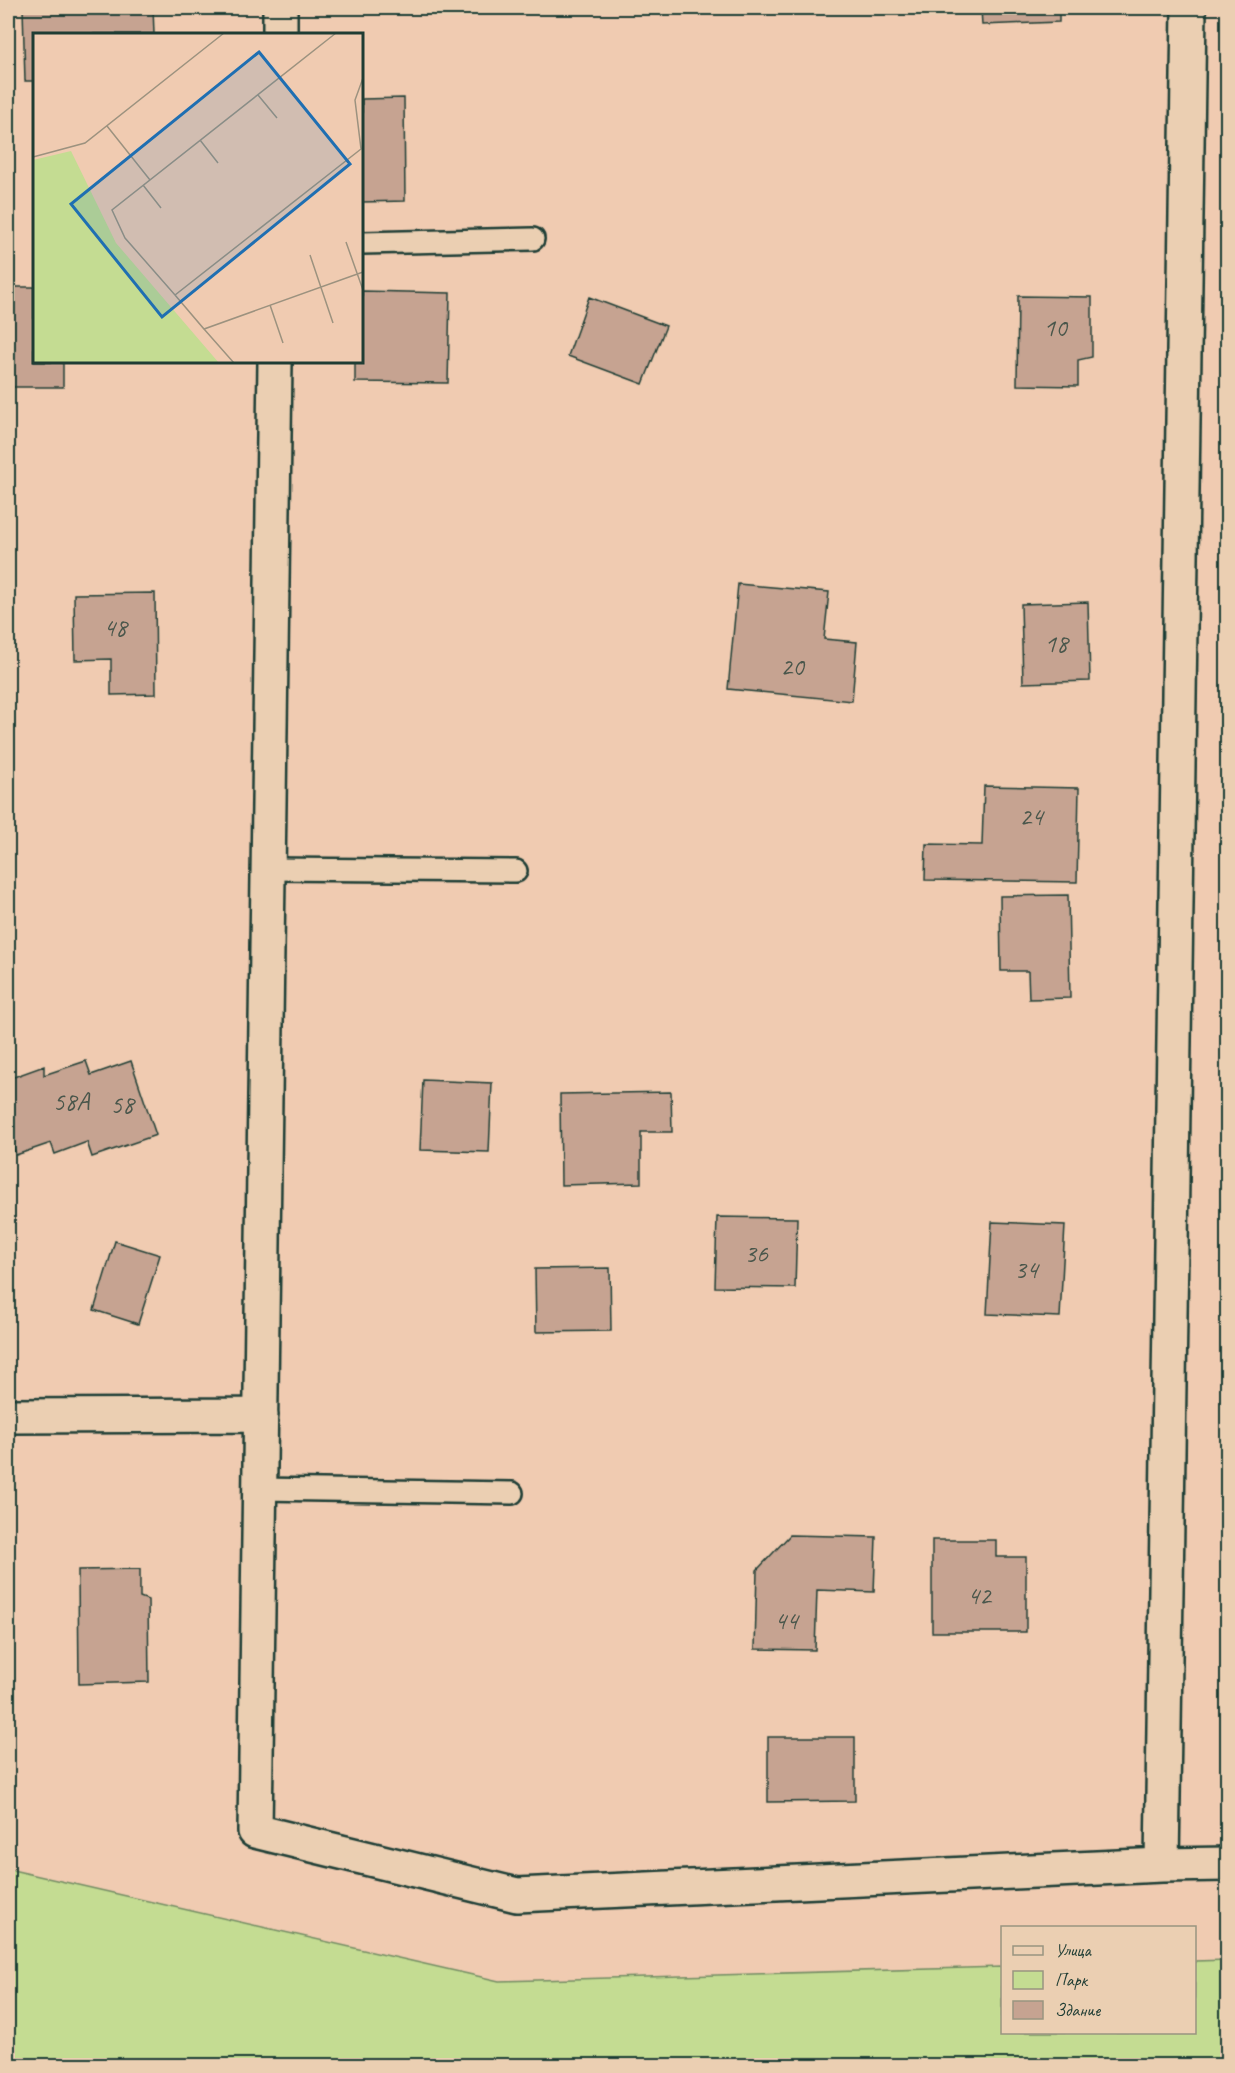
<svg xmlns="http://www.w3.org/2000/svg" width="1235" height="2073" viewBox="0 0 1235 2073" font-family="Caveat,sans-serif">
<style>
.green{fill:#c4dc92;stroke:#728c63;stroke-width:1.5}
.building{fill:#c6a391;stroke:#1f3d34;stroke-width:1.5}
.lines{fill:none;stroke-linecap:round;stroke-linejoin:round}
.lane-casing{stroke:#1f3d34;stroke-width:26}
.street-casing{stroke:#1f3d34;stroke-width:38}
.lane{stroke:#ebcfb2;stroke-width:21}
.street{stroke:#ebcfb2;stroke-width:33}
.labels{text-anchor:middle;stroke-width:4.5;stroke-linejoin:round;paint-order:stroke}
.number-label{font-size:26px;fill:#49564b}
.inset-road{fill:none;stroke:#9c927f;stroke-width:1.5}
.view{fill:#1f6fb2;fill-opacity:0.15;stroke:#1f6fb2;stroke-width:3}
.inset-edge{fill:none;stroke:#1f3d34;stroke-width:3}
</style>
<rect width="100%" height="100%" fill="#f0cbb1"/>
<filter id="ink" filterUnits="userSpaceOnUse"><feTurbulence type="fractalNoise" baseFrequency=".0167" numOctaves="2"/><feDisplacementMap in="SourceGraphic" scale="12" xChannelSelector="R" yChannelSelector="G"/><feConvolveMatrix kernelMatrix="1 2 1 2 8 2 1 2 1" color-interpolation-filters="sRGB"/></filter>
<g filter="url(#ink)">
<path class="green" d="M8,1869L499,1981L1002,1967V2032H1194L1195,1961L1227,1960V2065H8Z"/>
<path class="building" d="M23,8H153L154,34H34V81H25Z
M981,8H1093V11L1059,12V22L982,25Z
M404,98L405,201L362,202V99Z
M8,287H34V362H63V387H8Z
M362,291L450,293L448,383L355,382V362H362Z
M1018,296L1092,297V357L1078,360V386L1017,385Z
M589,297L666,326L643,384L568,356Z
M738,584L829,592L824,639L857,642L852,701L728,689Z
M155,593L156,694L111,695V659L75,660L74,594Z
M1088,602L1090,681L1023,683L1021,604Z
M984,786L1079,788L1077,882L925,880L926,844L982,845Z
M1068,895L1070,998L1029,999L1028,971H1001L1000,896Z
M86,1061L91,1075L131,1061L156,1135L92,1157L87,1142L55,1154L51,1143L16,1155L8,1129V1079L44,1066V1075Z
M423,1080L492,1083L489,1152L420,1150Z
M671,1092L672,1132H641V1183L561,1185L560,1094Z
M717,1217L797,1218L795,1288L715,1287Z
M992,1222L1065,1225L1060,1317L987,1314Z
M115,1241L160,1255L138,1324L94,1310Z
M610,1268L611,1331L536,1332L535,1269Z
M790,1535L876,1537L874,1592L817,1590L815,1650L755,1649L757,1570Z
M932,1540H996V1557H1026V1632H932Z
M140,1569V1597L148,1600L149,1682L79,1684L78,1570Z
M768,1737H855V1801L768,1802Z"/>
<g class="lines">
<g class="lane-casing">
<path id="lane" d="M362,243L533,239
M269,869L516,871
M260,1489L512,1493"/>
</g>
<g class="street-casing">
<path id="street" d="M280,34V8
M275,362L255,1831L517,1895L1162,1865L1189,8
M8,1416L261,1415
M1162,1865L1228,1864"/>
</g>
<use href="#lane" class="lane"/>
<use href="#street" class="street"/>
</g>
</g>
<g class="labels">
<g class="number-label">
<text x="1055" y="336">10</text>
<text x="115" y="636">48</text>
<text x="1056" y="652">18</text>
<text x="792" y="675">20</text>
<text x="1031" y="825">24</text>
<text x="71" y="1110">58А</text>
<text x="122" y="1113">58</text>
<text x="756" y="1262">36</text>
<text x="1026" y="1278">34</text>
<text x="979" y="1604">42</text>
<text x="786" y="1629">44</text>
</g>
</g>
<g transform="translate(33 33)">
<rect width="330" height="330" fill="#f0cbb1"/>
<path d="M38,118L83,210L186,330H0V127Z" fill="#c4dc92"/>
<path class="inset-road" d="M303,0L79,177L92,205L142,262L328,116L322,67L330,45M225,62L244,85M74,93L117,147M167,107L185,130M0,124L52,110L191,0M110,152L128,175M313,209L330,257M277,222L300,290M142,262L171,296L330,239M237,272L250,310M171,296L201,330"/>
<path class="view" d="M226,19L317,131L129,284L38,171Z"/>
<rect width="330" height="330" class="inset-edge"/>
</g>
<rect width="1235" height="2073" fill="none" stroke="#ebcfb2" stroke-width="30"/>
<rect x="15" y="15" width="1205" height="2043" fill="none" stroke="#1f3d34" stroke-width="2" filter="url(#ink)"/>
<rect x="1001" y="1926" width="195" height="108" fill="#ebcfb2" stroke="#999580" stroke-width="1.5"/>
<rect x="1013" y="1946" width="30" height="9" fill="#ebcfb2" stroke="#999580" stroke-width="1.5"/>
<text x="1055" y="1956" font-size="18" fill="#1f3d34">Улица</text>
<rect x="1013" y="1971" width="30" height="18" fill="#c4dc92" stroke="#999580" stroke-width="1.5"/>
<text x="1055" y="1986" font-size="18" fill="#1f3d34">Парк</text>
<rect x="1013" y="2001" width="30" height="18" fill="#c6a391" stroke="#999580" stroke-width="1.5"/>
<text x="1055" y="2016" font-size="18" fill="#1f3d34">Здание</text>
</svg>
